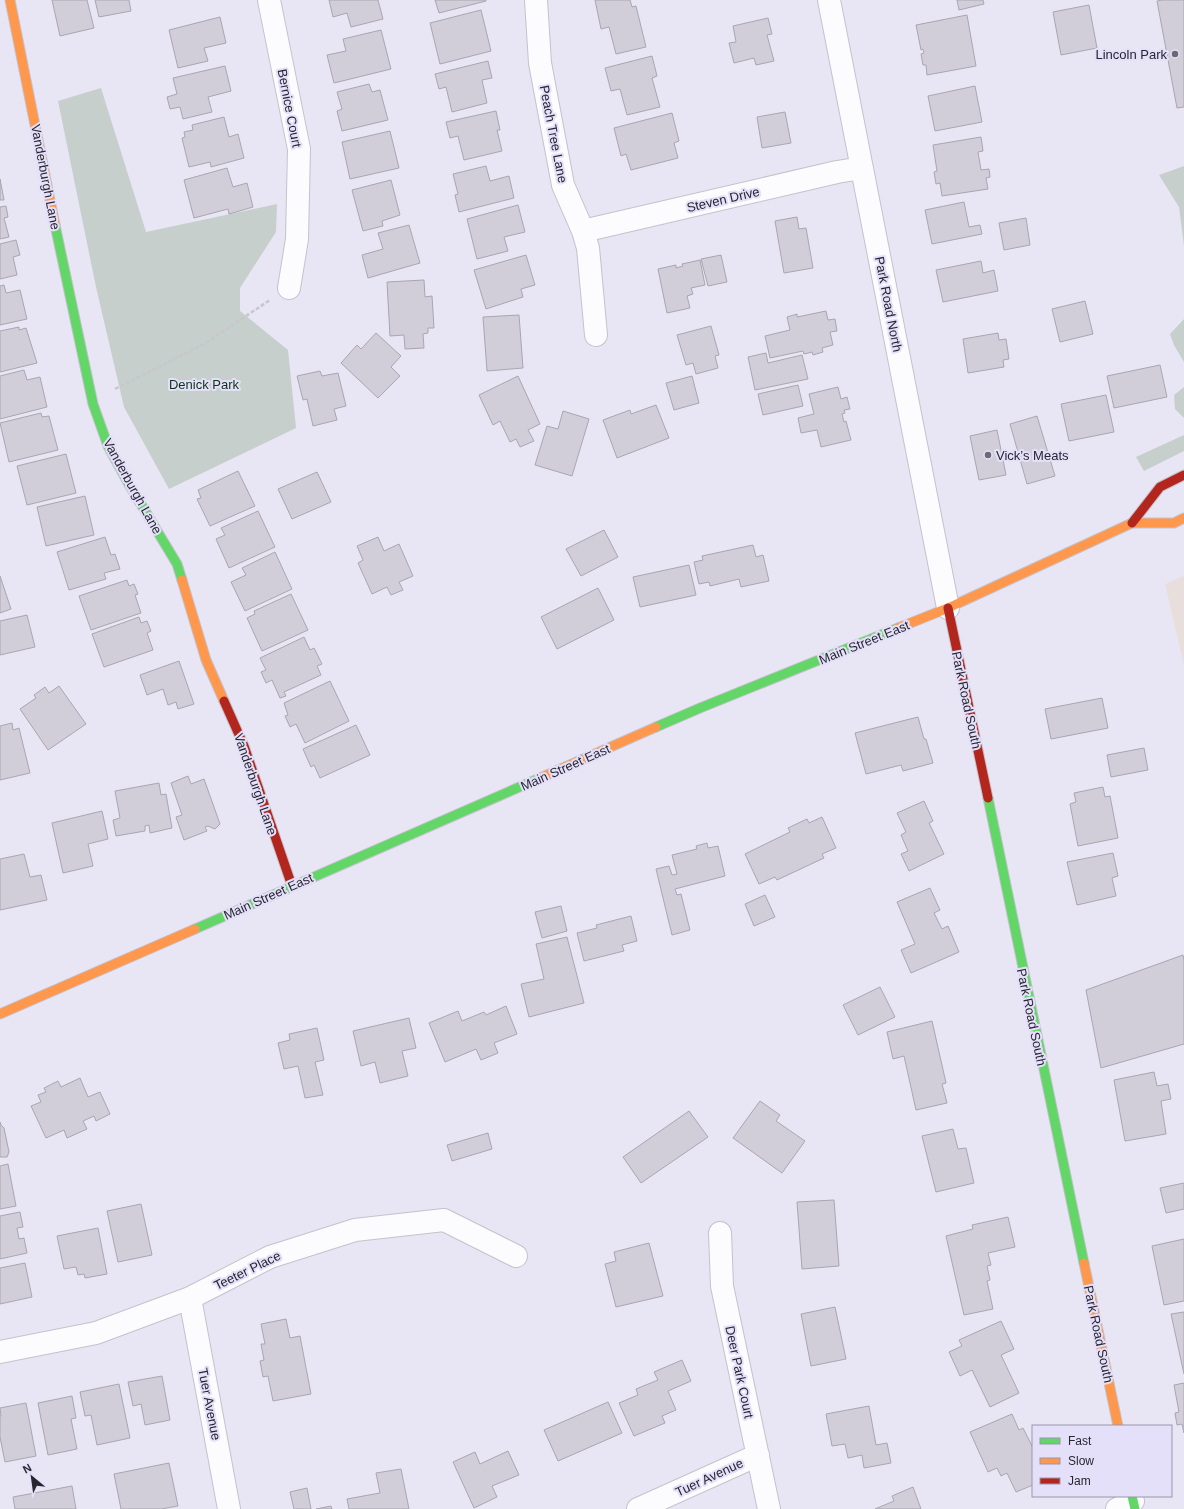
<svg xmlns="http://www.w3.org/2000/svg" width="1184" height="1509" viewBox="0 0 1184 1509" font-family="Arial,sans-serif">
<style>
.commercial{fill:#e8dedb}
.green{fill:#c6cfcc}
.building{fill:#d2ced9;stroke:#a9a6b0}
.lines{fill:none;stroke-linecap:round;stroke-linejoin:round}
.street-casing{stroke:#c4c2cc;stroke-width:24}
.fast-casing{stroke:#c4c2cc;stroke-width:11}
.slow-casing{stroke:#c4c2cc;stroke-width:11}
.jam-casing{stroke:#c4c2cc;stroke-width:11}
.path{stroke:#c8c6cc;stroke-width:2.5;stroke-dasharray:4 2;stroke-linecap:butt}
.street{stroke:#fcfbfd;stroke-width:22}
.fast{stroke:#63d668;stroke-width:9}
.slow{stroke:#ff974d;stroke-width:9}
.jam{stroke:#b3261e;stroke-width:9}
.poi-dot{fill:#6b6974;stroke:#e5e0fa;stroke-width:1.5}
.labels{text-anchor:middle;stroke-width:4;stroke-linejoin:round;paint-order:stroke}
.poi-label{font-size:13px;fill:#27262f;stroke:#e5e0fa;text-anchor:end}
.street-label{font-size:13px;fill:#27262f;stroke:#e5e0fa}
.park-label{font-size:13px;fill:#0b3512;stroke:#e5e0fa}
</style>
<rect width="100%" height="100%" fill="#e8e6f4"/>
<path class="commercial" d="M1184,576V665L1165,584Z"/>
<path class="green" d="M101,88L146,232L277,204L276,232L240,288V311L288,350L296,428L169,489L124,407L96,287L58,101Z
M1184,166V246L1179,207L1159,175Z
M1184,319V362L1174,345L1170,334Z
M1184,387V418L1175,409L1174,395Z
M1184,435V451L1144,471L1136,457Z"/>
<path class="building" d="M52,0H87L94,28L60,36Z
M95,0H129L131,11L99,17Z
M329,0H378L383,19L351,27L347,13L333,17Z
M435,0H486V1L439,13Z
M595,0H630L632,7L636,6L646,47L616,54L609,27L601,29Z
M957,0H983L984,4L959,10Z
M1162,0H1184V107L1177,108L1157,1Z
M1089,5L1097,48L1061,55L1053,12Z
M481,10L491,51L440,64L430,23Z
M967,15L976,66L927,75L926,65H923L921,54L924,53L923,49L921,50L916,25Z
M220,17L226,43L204,48L208,61L178,68L169,30Z
M768,18L772,34L767,35L774,61L756,65L754,58L734,63L729,43L736,42L733,26Z
M381,30L391,69L334,83L327,55L346,51L343,39Z
M652,56L657,76L652,78L660,107L627,115L620,89L611,91L605,68Z
M488,61L492,78L482,80L487,103L452,112L446,87L439,89L435,74Z
M225,66L231,91L208,97L212,112L183,119L180,107L170,109L167,97L177,94L173,78Z
M369,84L372,92L380,90L388,120L342,131L337,111L342,109L337,92Z
M975,86L982,122L935,131L928,96Z
M496,111L500,130H497L502,151L464,160L458,136L450,138L446,122Z
M785,112L791,143L762,148L757,117Z
M672,113L679,141L674,143L678,158L631,170L626,154L621,156L614,128Z
M224,117L229,137L238,134L244,158L211,167L210,162L189,167L182,138L185,137L184,132L193,130L192,125Z
M390,131L399,168L350,179L342,142Z
M981,137L983,151L978,152L981,170L989,169L990,177L986,178L988,189L942,196L940,183L936,184L934,172L937,171L933,145Z
M486,166L490,181L509,176L514,198L459,212L455,195L458,194L453,174Z
M227,168L233,187L247,183L253,207L229,214L228,209L194,218L184,180Z
M0,179L4,200H0Z
M391,180L400,215L382,221L383,226L363,231L352,190Z
M964,202L969,227L980,225L982,234L932,244L925,210Z
M518,205L525,232L504,237L508,251L477,259L467,219Z
M6,206L8,217L4,218L9,237L0,239V207Z
M797,217L799,229L806,228L813,268L784,273L775,221Z
M1026,218L1030,245L1004,250L999,223Z
M409,225L420,263L368,278L362,255L383,249L378,233Z
M16,240L20,255L13,257L17,275L0,279V244Z
M526,255L535,285L521,289L523,297L486,309L474,270Z
M721,255L727,282L708,286L701,259Z
M700,260L705,285L691,288L693,294L687,296L690,308L667,313L658,269L676,265V268L683,266L682,264Z
M981,261L983,273L994,270L998,291L943,302L936,270Z
M424,280L425,297L432,296L434,328H428V333L423,334L424,348L405,349L404,335L390,336L387,282Z
M4,285L6,293L20,290L27,319L0,325V286Z
M1085,301L1093,334L1060,342L1052,309Z
M826,311L828,320L835,319L837,331L830,332L833,345L822,348L823,352L813,355L812,352L804,354L803,351L770,358L765,336L790,330L787,317L797,314V317Z
M519,315L523,368L487,371L483,317Z
M711,326L719,355L715,356L718,368L696,374L693,363L686,365L677,335Z
M19,327V330L26,328L37,363L0,372V331Z
M376,333L401,356L391,367L400,376L378,398L341,363L357,345L361,349Z
M998,333L999,340L1006,339L1009,359L1003,360L1004,367L968,373L963,339Z
M766,353L768,363L802,355L808,379L755,390L748,357Z
M1160,365L1167,397L1114,408L1107,376Z
M24,370L27,380L40,377L47,407L0,419V376Z
M320,371L322,376L338,373L346,406L334,409L337,420L313,426L307,399L303,400L297,376Z
M518,376L540,424L528,430L534,441L520,447L516,439L510,442L500,421L493,425L479,395Z
M692,376L699,403L674,410L666,383Z
M798,385L803,406L763,415L758,394Z
M838,387L841,399L847,397L850,409L844,410L845,413L842,414L844,422L846,421L851,440L821,447L817,430L801,433L798,418L814,414L809,394Z
M1106,395L1114,432L1069,441L1061,404Z
M656,405L669,438L617,458L603,420L630,410L631,414Z
M563,411L589,419L572,476L535,465L547,426L558,429Z
M41,413L42,417L49,416L58,450L9,462L0,423Z
M1037,416L1055,476L1027,484L1010,424Z
M997,430L1006,475L979,480L970,436Z
M66,454L76,493L27,505L17,466Z
M238,471L255,506L210,526L197,499L201,498L198,490Z
M317,472L331,502L292,519L278,489Z
M85,496L94,535L46,546L37,507Z
M258,511L275,547L229,568L216,539L225,535L221,528Z
M604,530L618,557L581,576L566,549Z
M105,537L111,555L115,554L120,569L104,573L106,579L69,590L57,552Z
M378,537L384,551L399,544L413,576L399,582L403,590L391,595L387,587L372,594L358,563L363,560L357,546Z
M753,545L756,557L763,555L769,581L741,587L739,579L710,586L709,582L699,584L694,562L703,560L702,556Z
M275,552L292,589L245,611L231,582L246,575L242,568Z
M689,565L696,595L640,607L633,577Z
M0,576L11,609L0,613Z
M127,580L129,586L134,584L138,594L135,595L141,613L91,630L79,596Z
M598,588L614,620L557,649L541,617Z
M291,594L308,630L262,651L247,618L255,614L254,611Z
M27,615L35,647L0,655V621Z
M139,617L141,623L147,621L151,631L147,633L153,650L104,667L92,634Z
M304,637L310,650L314,648L322,664L317,666L321,675L284,692L286,696L280,698L272,680L266,683L261,672L266,670L260,658Z
M179,661L194,704L178,709L176,702L168,705L163,689L147,695L140,675Z
M330,681L349,721L305,743L296,724L290,727L285,716L288,715L284,703Z
M59,686L86,724L48,750L20,709L36,698L34,695L45,687L49,693Z
M1102,698L1108,728L1051,739L1045,709Z
M918,717L924,739H926L933,763L903,771L901,765L866,774L855,733Z
M12,723L13,730L19,728L30,773L0,780V726Z
M356,725L370,755L320,778L314,765L311,767L303,749Z
M1144,748L1148,770L1111,777L1107,755Z
M188,776L191,784L204,779L220,824L215,829L208,826L205,827L207,831L184,840L176,817L182,815L171,783Z
M159,783L161,795L166,794L172,828L150,833L149,825L145,826V831L116,836L113,820L120,818L115,791Z
M1103,787L1105,797L1110,796L1118,838L1078,846L1070,804L1076,802L1074,793Z
M924,801L933,821L929,823L944,854L909,871L901,854L908,851L901,835L906,832L897,813Z
M102,811L108,839L88,844L93,866L63,873L52,823Z
M822,817L836,848L822,854L824,858L777,880L775,877L759,884L745,854L790,832L788,828L807,819L809,823Z
M707,843L708,848L718,846L725,876L675,889L677,895L681,894L690,930L672,935L656,869L669,866L672,875L677,874L672,855L697,849L696,846Z
M1113,853L1118,876L1112,878L1116,896L1077,905L1067,862Z
M24,854L30,877L41,875L47,900L0,910V859Z
M930,888L940,910L934,913L942,929L948,926L959,952L911,973L901,950L915,944L897,902Z
M765,895L775,917L754,926L745,904Z
M561,906L567,931L542,938L535,912Z
M631,916L637,941L622,945L624,951L584,961L577,933L597,928L596,925Z
M567,937L584,1003L529,1017L521,984L544,979L536,944Z
M1183,955L1184,961V1044L1101,1068L1086,990Z
M880,987L895,1017L858,1035L843,1005Z
M506,1006L517,1034L494,1043L498,1053L481,1060L476,1049L445,1062L429,1023L458,1011L462,1021L484,1012L486,1015Z
M409,1018L416,1048L402,1051L408,1076L380,1083L375,1062L361,1066L353,1031Z
M932,1021L946,1083L942,1084L947,1103L916,1110L904,1056L893,1059L887,1032Z
M317,1028L324,1060L315,1062L323,1095L305,1098L298,1066L284,1069L278,1043L290,1040L289,1034Z
M1154,1072L1157,1086L1168,1084L1171,1099L1161,1101L1166,1134L1125,1141L1114,1080Z
M80,1078L88,1097L100,1092L110,1114L96,1121L94,1116L83,1121L87,1129L67,1138L64,1130L46,1138L31,1106L41,1102L38,1095L46,1092L44,1088L58,1081L61,1087Z
M760,1101L780,1115L776,1121L805,1141L782,1173L733,1138Z
M689,1111L708,1137L641,1183L623,1157Z
M0,1122L1,1125L4,1128L9,1152L7,1157H0Z
M953,1129L958,1149L966,1148L974,1183L936,1192L922,1136Z
M488,1133L492,1149L452,1161L447,1145Z
M8,1164L16,1206L0,1209V1166Z
M1184,1183V1209L1166,1213L1160,1188Z
M834,1200L839,1266L802,1269L797,1202Z
M141,1204L152,1255L118,1262L107,1211Z
M20,1212L23,1227L17,1228L19,1239L24,1238L27,1253L0,1259V1216Z
M1008,1217L1015,1247L988,1253L991,1265L987,1266L990,1280L987,1281L993,1309L964,1315L946,1236L973,1229L972,1225Z
M98,1228L107,1274L85,1278L84,1274L78,1275L76,1267L64,1269L57,1236Z
M1184,1239V1301L1164,1305L1152,1246Z
M649,1243L663,1296L616,1307L605,1264L616,1261L614,1252Z
M25,1263L32,1297L0,1304V1268Z
M835,1307L846,1359L811,1366L801,1314Z
M1184,1312V1374L1171,1314Z
M286,1319L290,1338L300,1336L311,1394L273,1401L268,1376L263,1377L260,1361L264,1360L261,1344H265L261,1324Z
M1001,1321L1014,1349L1001,1355L1019,1393L990,1407L972,1370L960,1376L949,1352L962,1346L959,1340Z
M682,1360L691,1381L668,1391L676,1410L662,1416L665,1423L634,1436L619,1403L638,1395L636,1389L658,1380L654,1372Z
M162,1376L170,1420L145,1425L141,1404L133,1406L128,1382Z
M1184,1383V1433L1182,1424L1177,1425L1175,1413L1179,1412L1174,1385Z
M119,1384L130,1438L97,1445L91,1415L85,1416L80,1392Z
M72,1396L76,1418L71,1419L77,1449L48,1455L38,1403Z
M608,1402L622,1433L558,1461L544,1430Z
M26,1403L36,1456L5,1462L0,1437V1416H1L0,1408Z
M869,1406L876,1445L887,1443L891,1463L864,1468L862,1455L848,1458L845,1444L832,1446L826,1414Z
M1012,1414L1019,1430L1023,1428L1033,1448V1485L1016,1492L1007,1473L1001,1476L997,1468L988,1472L970,1432Z
M508,1451L519,1475L492,1486L497,1497L474,1508L453,1462L475,1452L480,1464Z
M169,1463L178,1506L161,1509H121L114,1474Z
M401,1469L409,1509H349L347,1499L380,1493L376,1473Z
M72,1486L76,1509H15L13,1497Z
M913,1487L921,1509H875L894,1501L892,1496Z
M307,1488L311,1509H294L290,1492Z
M331,1506L332,1509H316Z"/>
<g class="lines">
<g class="street-casing">
<path id="street" d="M269,0L299,149L297,239L289,288
M536,0L540,63L563,185L583,231L588,248L596,335
M829,0L948,608
M583,231L837,172L862,168
M720,1233L722,1286L769,1509
M190,1298L229,1509
M0,1352L96,1333L190,1298L270,1257L355,1230L444,1220L516,1256
M638,1509L758,1455
M1117,1509L1133,1501"/>
</g>
<g class="fast-casing">
<path id="fast" d="M55,225L93,404L108,446L130,486L177,564L182,580
M656,727L700,708L898,628
M988,798L1084,1263
M195,929L540,778
M1132,1496L1135,1509"/>
</g>
<g class="slow-casing">
<path id="slow" d="M10,0L55,225
M182,580L206,660L224,701
M898,628L948,608L1132,523H1174L1184,518
M540,778L656,727
M0,1014L195,929
M1084,1263L1118,1426"/>
</g>
<g class="jam-casing">
<path id="jam" d="M1132,523L1160,487L1184,475
M948,608L988,798
M224,701L244,746L292,886"/>
</g>
<path class="path" d="M115,389L204,344L270,300"/>
<use href="#street" class="street"/>
<use href="#fast" class="fast"/>
<use href="#slow" class="slow"/>
<use href="#jam" class="jam"/>
</g>
<g class="poi-dot">
<circle cx="1175" cy="54" r="4"/>
<circle cx="988" cy="455" r="4"/>
</g>
<g class="labels">
<g class="poi-label">
<text x="1167" y="59">Lincoln Park</text>
<text x="996" y="460" text-anchor="start">Vick’s Meats</text>
</g>
<g class="street-label">
<text transform="translate(290 108) rotate(79)" y="5">Bernice Court</text>
<text transform="translate(554 134) rotate(79)" y="5">Peach Tree Lane</text>
<text transform="translate(46 177) rotate(79)" y="5">Vanderburgh Lane</text>
<text transform="translate(723 199) rotate(-13)" y="5">Steven Drive</text>
<text transform="translate(889 304) rotate(79)" y="5">Park Road North</text>
<text transform="translate(133 486) rotate(61)" y="5">Vanderburgh Lane</text>
<text transform="translate(864 642) rotate(-22)" y="5">Main Street East</text>
<text transform="translate(967 700) rotate(78)" y="5">Park Road South</text>
<text transform="translate(565 767) rotate(-24)" y="5">Main Street East</text>
<text transform="translate(256 784) rotate(71)" y="5">Vanderburgh Lane</text>
<text transform="translate(268 896) rotate(-24)" y="5">Main Street East</text>
<text transform="translate(1032 1017) rotate(78)" y="5">Park Road South</text>
<text transform="translate(247 1270) rotate(-26)" y="5">Teeter Place</text>
<text transform="translate(1099 1334) rotate(78)" y="5">Park Road South</text>
<text transform="translate(740 1372) rotate(78)" y="5">Deer Park Court</text>
<text transform="translate(210 1404) rotate(79)" y="5">Tuer Avenue</text>
<text transform="translate(709 1477) rotate(-25)" y="5">Tuer Avenue</text>
</g>
<g class="park-label">
<text x="204" y="389">Denick Park</text>
</g>
</g>
<rect x="1032" y="1425" width="140" height="72" fill="#e5e0fa" stroke="#9996a9"/>
<rect x="1040" y="1438" width="20" height="6" fill="#63d668" stroke="#9996a9"/>
<text x="1068" y="1445" font-size="12" fill="#27262f">Fast</text>
<rect x="1040" y="1458" width="20" height="6" fill="#ff974d" stroke="#9996a9"/>
<text x="1068" y="1465" font-size="12" fill="#27262f">Slow</text>
<rect x="1040" y="1478" width="20" height="6" fill="#b3261e" stroke="#9996a9"/>
<text x="1068" y="1485" font-size="12" fill="#27262f">Jam</text>
<g transform="translate(32 1477) rotate(331)" stroke="#e5e0fa" stroke-width="3" paint-order="stroke">
<path d="M0-3L7 15L0 10L-7 15Z" fill="#27262f"/>
<text y="-6" font-size="11" font-weight="bold" text-anchor="middle" fill="#27262f">N</text>
</g>
</svg>
